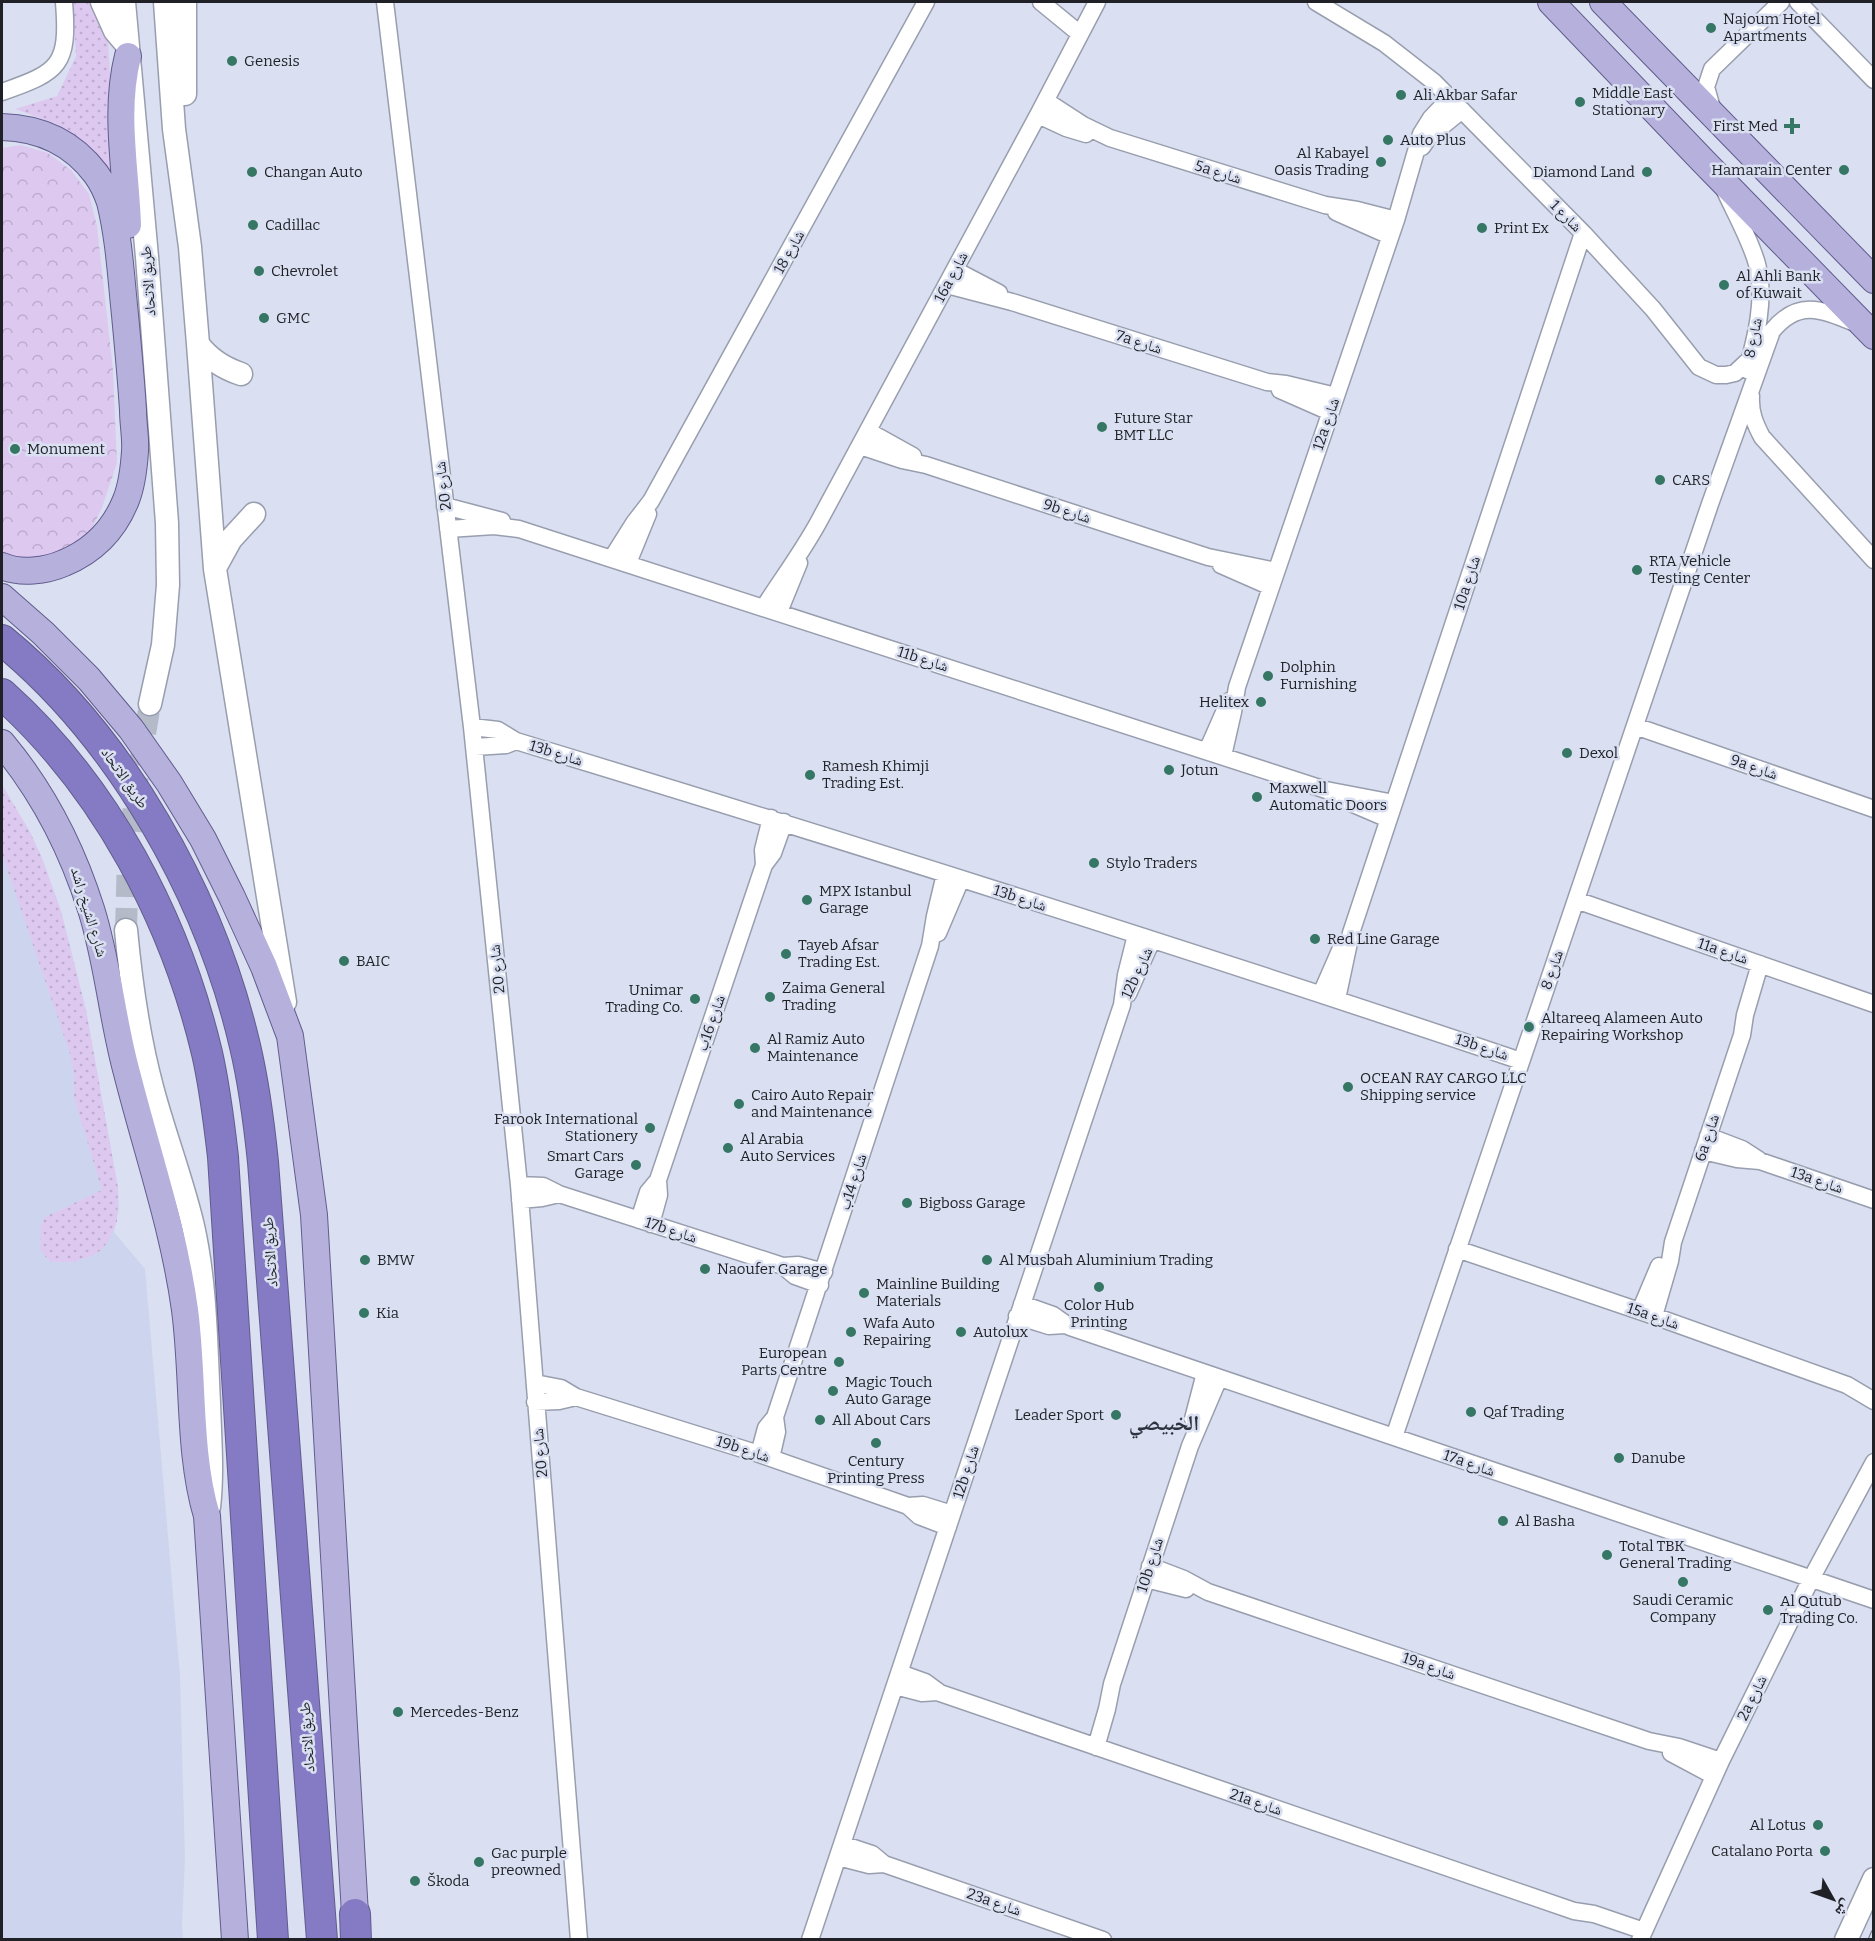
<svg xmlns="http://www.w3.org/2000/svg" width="1875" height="1941" viewBox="0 0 1875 1941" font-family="Bitter,'Noto Naskh Arabic',serif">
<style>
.built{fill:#ccd5ed}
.grass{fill:url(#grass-dots)}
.park{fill:url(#park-crowns)}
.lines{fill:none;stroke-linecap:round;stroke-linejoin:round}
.secondary-tunnel{stroke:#b5bac9;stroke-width:22;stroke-dasharray:22 11;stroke-linecap:butt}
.minor-casing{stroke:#989eae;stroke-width:19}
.secondary-casing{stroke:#989eae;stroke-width:25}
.primary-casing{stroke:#615c8d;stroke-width:28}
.motorway-casing{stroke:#615c8d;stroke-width:32}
.minor{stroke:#fff;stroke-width:16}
.secondary{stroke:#fff;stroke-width:22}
.primary{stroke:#b6b0dc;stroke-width:26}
.motorway{stroke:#857bc4;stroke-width:30}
.rail-casing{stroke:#7c808b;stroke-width:7}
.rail{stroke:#dae0f1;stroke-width:4.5;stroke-dasharray:14;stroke-linecap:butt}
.poi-dot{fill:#357665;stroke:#dae0f1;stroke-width:2}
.labels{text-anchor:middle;stroke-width:5;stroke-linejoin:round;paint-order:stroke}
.poi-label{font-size:15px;fill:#1f2127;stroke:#dae0f1;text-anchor:start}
.street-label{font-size:15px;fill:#1f2127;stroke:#dae0f1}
.district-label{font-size:21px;font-weight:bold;fill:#2e3340;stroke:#dae0f1}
</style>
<defs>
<pattern id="grass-dots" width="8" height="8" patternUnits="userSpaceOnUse" patternTransform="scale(1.5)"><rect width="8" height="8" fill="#ddc9f0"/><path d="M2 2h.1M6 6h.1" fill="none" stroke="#bdacce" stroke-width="1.8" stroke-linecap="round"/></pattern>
<pattern id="park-crowns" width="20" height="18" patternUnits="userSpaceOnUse" patternTransform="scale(1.5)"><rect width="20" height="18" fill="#ddc9f0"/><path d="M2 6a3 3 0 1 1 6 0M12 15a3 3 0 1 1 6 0" fill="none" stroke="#bdacce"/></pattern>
</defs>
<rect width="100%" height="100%" fill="#dae0f1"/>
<path class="built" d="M2,785L30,832L42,858L61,911L86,1010L118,1188L119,1209L114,1232L145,1269L180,1676L185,1859L182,1924L183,1939H2Z"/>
<path class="grass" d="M73,2H94L108,36L115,173L111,174L81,140L56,124L15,109L57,96L76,56Z
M2,785L30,832L42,858L61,911L86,1010L118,1188L117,1221L108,1242L101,1250L92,1256L74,1262H52L47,1259L40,1249L41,1225L45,1217L102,1190L74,1098V1074L70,1054L2,854Z"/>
<path class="park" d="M21,145L48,153L71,170L89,194L97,226L113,370L117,463L102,508L90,532L67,552L44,560L2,557V148Z"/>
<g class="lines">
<path class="secondary-tunnel" d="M126,930L128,856L137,782L150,704"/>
<g class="minor-casing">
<path id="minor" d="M385,2L472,727L519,1185L579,1940
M1041,2L1080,34
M1316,2L1384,43L1434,82L1583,233L1653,309L1699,367L1716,375H1726L1735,373L1750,359
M1798,2L1874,80
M2,92C60,72 69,65 64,2
M1046,101L1083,125L1110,138L1325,205L1357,210L1396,220
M1713,112L1706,87L1712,69L1781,2
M1038,115L1066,128L1086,134
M1422,147L1429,137L1462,110
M1725,191C1736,215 1750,239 1757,264C1766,298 1756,337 1747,370
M1336,212L1390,236
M955,270L999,293
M947,285L1012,302L1267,382L1286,384L1336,396
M1280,390L1330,412
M1751,396C1750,412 1755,424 1762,437L1874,560
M868,431L913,456
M860,446L902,460L926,465L1208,557L1276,571
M445,506L502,521
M448,529L494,526L519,529L1326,790L1394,803
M612,558L634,523L651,501L926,2
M628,563L648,514
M1221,565L1271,587
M764,607C782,579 802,552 818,523L1038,115L1097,2
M779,612L799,563
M1635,726L1874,809
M472,727L498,730L516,741C852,843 1188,949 1521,1061
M475,747L506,745L516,741
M1207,751L1229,701
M1223,756L1233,712L1237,687L1396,220L1421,134L1431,118L1450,98
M1339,798L1388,819
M764,865L773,853L784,822
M1576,900L1874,1004
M938,933L961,879
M1128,994L1152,940
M1321,994L1342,946
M1337,999L1351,933L1583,233
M1708,1136L1742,1149L1759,1160
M1703,1151L1737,1159L1760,1161L1874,1200
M519,1185L543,1186L559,1194L783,1266L798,1265L824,1272
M520,1200L542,1198L559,1194
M639,1220L648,1192L658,1180
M651,1224L659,1195L658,1180L764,865L763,850L771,818
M1457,1249L1654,1316L1847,1385L1874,1401
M783,1266L795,1276L820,1285
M1022,1304L1053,1315L1070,1327L1874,1600
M1640,1311L1659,1266
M1017,1316L1049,1326L1065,1325
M1654,1316L1670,1261L1673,1242L1742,1035L1745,1015L1760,964
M535,1383L561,1388L576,1397L759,1454L908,1506L923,1505L952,1514
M535,1402L559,1401L576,1397
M1193,1419L1205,1373
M1394,1437L1710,504L1772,331C1798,299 1821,309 1855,323
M759,1454L766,1428L775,1417L930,946L935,916L945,874
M771,1458L777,1432L775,1417
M908,1506L919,1516L948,1527
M1150,1566L1184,1579L1208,1592L1649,1741L1679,1747L1721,1761
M1146,1579L1186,1589
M900,1673L925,1682L940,1693L1574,1911L1594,1914L1644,1931
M895,1686L922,1693L938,1692
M1096,1747L1107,1709L1112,1684L1190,1446L1219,1378
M1671,1753L1714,1776
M842,1844L872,1854L884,1864L1103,1940
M838,1857L869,1865L884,1864
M810,1940L1122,1005L1126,975L1136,935
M1640,1940L1721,1761L1811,1579L1874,1462"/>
</g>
<g class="secondary-casing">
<path id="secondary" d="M102,2L115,31L126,44
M124,2L147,257L167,523L168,585L163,645L150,704
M165,2L174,129L190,247L198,344L215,569L285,1002
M185,94V2
M198,344C209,359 223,368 241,374
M215,568L231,539L254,514
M126,930C131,983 138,1035 152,1087C164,1133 182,1179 193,1226C206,1284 206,1344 209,1403C210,1438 213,1472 209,1507
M1846,1940L1874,1879"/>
</g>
<g class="primary-casing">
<path id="primary" d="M1551,2L1704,162L1874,336
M1603,2L1874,280
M128,56C114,112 126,168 128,225
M2,127C40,128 72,142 96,174C101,181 107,193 110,202C119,238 121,277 125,315C128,347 131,378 133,410C133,424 136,438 135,451C134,467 132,485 126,500C114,530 93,551 64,563C46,571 20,574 2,566
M2,597L43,633L89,679L131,729L169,783L203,839L232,897L264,967L290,1036L314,1215L355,1914
M2,743C43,792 72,849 91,909C108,962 112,1019 127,1073C147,1152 174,1229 185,1310C194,1377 188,1453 207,1516L235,1940"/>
</g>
<g class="motorway-casing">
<path id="motorway" d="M2,640C122,738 210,896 245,1046C254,1084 259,1123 263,1162L322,1940
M2,694C106,787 175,919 207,1053C215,1088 219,1122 223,1157L273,1940
M355,1914L356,1940"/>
</g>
<use href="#minor" class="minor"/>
<use href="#secondary" class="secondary"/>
<use href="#primary" class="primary"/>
<use href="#motorway" class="motorway"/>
<g class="rail-casing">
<path id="rail" d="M1871,1940L1874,1933"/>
</g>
<use href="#rail" class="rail"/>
</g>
<g class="poi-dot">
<circle cx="1711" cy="28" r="6"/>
<circle cx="232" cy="61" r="6"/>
<circle cx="1401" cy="95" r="6"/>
<circle cx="1580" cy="102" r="6"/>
<path d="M1789 117h6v6h6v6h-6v6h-6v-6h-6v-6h6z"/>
<circle cx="1388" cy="140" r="6"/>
<circle cx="1381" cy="162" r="6"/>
<circle cx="1844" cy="170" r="6"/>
<circle cx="252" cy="172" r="6"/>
<circle cx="1647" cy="172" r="6"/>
<circle cx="253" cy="225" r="6"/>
<circle cx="1482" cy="228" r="6"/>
<circle cx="259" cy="271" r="6"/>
<circle cx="1724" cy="285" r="6"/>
<circle cx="264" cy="318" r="6"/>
<circle cx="1102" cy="427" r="6"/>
<circle cx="15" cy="449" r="6"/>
<circle cx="1660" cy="480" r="6"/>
<circle cx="1637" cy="570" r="6"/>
<circle cx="1268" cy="676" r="6"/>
<circle cx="1261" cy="702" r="6"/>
<circle cx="1567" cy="753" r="6"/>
<circle cx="1169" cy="770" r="6"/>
<circle cx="810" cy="775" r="6"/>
<circle cx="1257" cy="797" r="6"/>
<circle cx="1094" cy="863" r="6"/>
<circle cx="807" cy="900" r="6"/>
<circle cx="1315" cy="939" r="6"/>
<circle cx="786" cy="954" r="6"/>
<circle cx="344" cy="961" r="6"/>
<circle cx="770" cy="997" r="6"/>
<circle cx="695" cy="999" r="6"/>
<circle cx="1529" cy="1027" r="6"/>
<circle cx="755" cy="1048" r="6"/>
<circle cx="1348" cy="1087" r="6"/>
<circle cx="739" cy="1104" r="6"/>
<circle cx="650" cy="1128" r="6"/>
<circle cx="728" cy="1148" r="6"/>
<circle cx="636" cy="1165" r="6"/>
<circle cx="907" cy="1203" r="6"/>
<circle cx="365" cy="1260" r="6"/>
<circle cx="987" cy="1260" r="6"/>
<circle cx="705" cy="1269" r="6"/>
<circle cx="1099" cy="1287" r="6"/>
<circle cx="864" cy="1293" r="6"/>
<circle cx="364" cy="1313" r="6"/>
<circle cx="851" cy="1332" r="6"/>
<circle cx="961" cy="1332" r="6"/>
<circle cx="839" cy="1362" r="6"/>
<circle cx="833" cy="1391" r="6"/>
<circle cx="1471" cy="1412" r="6"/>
<circle cx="1116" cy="1415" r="6"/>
<circle cx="820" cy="1420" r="6"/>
<circle cx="876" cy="1443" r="6"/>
<circle cx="1619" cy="1458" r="6"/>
<circle cx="1503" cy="1521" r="6"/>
<circle cx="1607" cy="1555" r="6"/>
<circle cx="1683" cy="1582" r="6"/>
<circle cx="1768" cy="1610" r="6"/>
<circle cx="398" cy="1712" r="6"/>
<circle cx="1818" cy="1825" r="6"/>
<circle cx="1825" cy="1851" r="6"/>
<circle cx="479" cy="1862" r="6"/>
<circle cx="415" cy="1881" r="6"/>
</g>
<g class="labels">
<g class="poi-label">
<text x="1723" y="24">Najoum Hotel<tspan x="1723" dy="17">Apartments</tspan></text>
<text x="244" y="66">Genesis</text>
<text x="1592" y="98">Middle East<tspan x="1592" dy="17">Stationary</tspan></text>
<text x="1413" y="100">Ali Akbar Safar</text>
<text x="1778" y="131" text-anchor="end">First Med</text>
<text x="1400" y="145">Auto Plus</text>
<text x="1369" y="158" text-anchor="end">Al Kabayel<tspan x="1369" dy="17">Oasis Trading</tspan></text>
<text x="1832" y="175" text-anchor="end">Hamarain Center</text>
<text x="264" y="177">Changan Auto</text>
<text x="1635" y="177" text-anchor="end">Diamond Land</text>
<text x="265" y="230">Cadillac</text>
<text x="1494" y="233">Print Ex</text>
<text x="271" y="276">Chevrolet</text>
<text x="1736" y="281">Al Ahli Bank<tspan x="1736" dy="17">of Kuwait</tspan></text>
<text x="276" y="323">GMC</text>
<text x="1114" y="423">Future Star<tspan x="1114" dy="17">BMT LLC</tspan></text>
<text x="27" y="454">Monument</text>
<text x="1672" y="485">CARS</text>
<text x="1649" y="566">RTA Vehicle<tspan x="1649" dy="17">Testing Center</tspan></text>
<text x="1280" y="672">Dolphin<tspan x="1280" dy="17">Furnishing</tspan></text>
<text x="1249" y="707" text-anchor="end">Helitex</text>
<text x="1579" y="758">Dexol</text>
<text x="822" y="771">Ramesh Khimji<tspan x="822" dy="17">Trading Est.</tspan></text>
<text x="1181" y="775">Jotun</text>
<text x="1269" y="793">Maxwell<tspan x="1269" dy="17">Automatic Doors</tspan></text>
<text x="1106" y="868">Stylo Traders</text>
<text x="819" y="896">MPX Istanbul<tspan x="819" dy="17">Garage</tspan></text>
<text x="1327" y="944">Red Line Garage</text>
<text x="798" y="950">Tayeb Afsar<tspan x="798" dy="17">Trading Est.</tspan></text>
<text x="356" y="966">BAIC</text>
<text x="782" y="993">Zaima General<tspan x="782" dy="17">Trading</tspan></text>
<text x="683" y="995" text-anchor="end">Unimar<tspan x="683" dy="17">Trading Co.</tspan></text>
<text x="1541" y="1023">Altareeq Alameen Auto<tspan x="1541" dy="17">Repairing Workshop</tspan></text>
<text x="767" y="1044">Al Ramiz Auto<tspan x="767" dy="17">Maintenance</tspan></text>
<text x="1360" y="1083">OCEAN RAY CARGO LLC<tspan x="1360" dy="17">Shipping service</tspan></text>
<text x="751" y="1100">Cairo Auto Repair<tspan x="751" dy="17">and Maintenance</tspan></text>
<text x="638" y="1124" text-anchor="end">Farook International<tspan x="638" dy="17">Stationery</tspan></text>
<text x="740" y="1144">Al Arabia<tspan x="740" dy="17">Auto Services</tspan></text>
<text x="624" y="1161" text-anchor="end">Smart Cars<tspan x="624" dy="17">Garage</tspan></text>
<text x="919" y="1208">Bigboss Garage</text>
<text x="377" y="1265">BMW</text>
<text x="999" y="1265">Al Musbah Aluminium Trading</text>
<text x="717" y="1274">Naoufer Garage</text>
<text x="876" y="1289">Mainline Building<tspan x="876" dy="17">Materials</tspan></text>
<text x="1099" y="1310" text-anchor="middle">Color Hub<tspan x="1099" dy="17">Printing</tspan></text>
<text x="376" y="1318">Kia</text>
<text x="863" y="1328">Wafa Auto<tspan x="863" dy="17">Repairing</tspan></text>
<text x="973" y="1337">Autolux</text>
<text x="827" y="1358" text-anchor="end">European<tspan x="827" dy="17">Parts Centre</tspan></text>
<text x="845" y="1387">Magic Touch<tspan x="845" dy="17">Auto Garage</tspan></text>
<text x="1483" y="1417">Qaf Trading</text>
<text x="1104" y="1420" text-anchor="end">Leader Sport</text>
<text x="832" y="1425">All About Cars</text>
<text x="1631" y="1463">Danube</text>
<text x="876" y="1466" text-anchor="middle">Century<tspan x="876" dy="17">Printing Press</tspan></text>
<text x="1515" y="1526">Al Basha</text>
<text x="1619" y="1551">Total TBK<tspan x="1619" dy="17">General Trading</tspan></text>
<text x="1683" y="1605" text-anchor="middle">Saudi Ceramic<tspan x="1683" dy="17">Company</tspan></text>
<text x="1780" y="1606">Al Qutub<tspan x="1780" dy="17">Trading Co.</tspan></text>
<text x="410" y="1717">Mercedes-Benz</text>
<text x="1806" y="1830" text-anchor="end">Al Lotus</text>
<text x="1813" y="1856" text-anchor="end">Catalano Porta</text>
<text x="491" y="1858">Gac purple<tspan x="491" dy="17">preowned</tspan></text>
<text x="427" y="1886">Škoda</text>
</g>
<g class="street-label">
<text transform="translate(1218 172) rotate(17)" y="5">5a شارع</text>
<text transform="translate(1566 216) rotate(45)" y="5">شارع 1</text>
<text transform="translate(789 252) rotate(-61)" y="5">شارع 18</text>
<text transform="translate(951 277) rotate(-62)" y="5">16a شارع</text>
<text transform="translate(148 281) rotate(-94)" y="5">طريق الاتحاد</text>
<text transform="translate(1753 338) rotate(-79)" y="5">شارع 8</text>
<text transform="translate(1139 342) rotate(18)" y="5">7a شارع</text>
<text transform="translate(1326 424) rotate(-71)" y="5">12a شارع</text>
<text transform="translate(443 486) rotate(-97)" y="5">شارع 20</text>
<text transform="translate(1067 511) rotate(18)" y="5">9b شارع</text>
<text transform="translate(1467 583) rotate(-72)" y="5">10a شارع</text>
<text transform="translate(923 659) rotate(18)" y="5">11b شارع</text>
<text transform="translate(556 753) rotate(17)" y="5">13b شارع</text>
<text transform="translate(1754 767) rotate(19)" y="5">9a شارع</text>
<text transform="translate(125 778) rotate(55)" y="5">طريق الاتحاد</text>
<text transform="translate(1020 898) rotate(18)" y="5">13b شارع</text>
<text transform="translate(89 912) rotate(73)" y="5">شارع الشيخ راشد</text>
<text transform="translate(1723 951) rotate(19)" y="5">11a شارع</text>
<text transform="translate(497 969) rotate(-96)" y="5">شارع 20</text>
<text transform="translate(1552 970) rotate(-71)" y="5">شارع 8</text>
<text transform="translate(1137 973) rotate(-65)" y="5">12b شارع</text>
<text transform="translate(711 1023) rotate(-71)" y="5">شارع 16ب</text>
<text transform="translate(1482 1047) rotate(18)" y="5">13b شارع</text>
<text transform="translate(1707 1138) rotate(-72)" y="5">6a شارع</text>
<text transform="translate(1817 1180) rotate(19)" y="5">13a شارع</text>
<text transform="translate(853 1182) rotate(-72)" y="5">شارع 14ب</text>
<text transform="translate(671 1230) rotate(18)" y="5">17b شارع</text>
<text transform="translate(270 1252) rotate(-94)" y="5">طريق الاتحاد</text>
<text transform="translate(1653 1316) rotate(19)" y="5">15a شارع</text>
<text transform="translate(743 1449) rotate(18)" y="5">19b شارع</text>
<text transform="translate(540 1453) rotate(-95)" y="5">شارع 20</text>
<text transform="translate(1469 1463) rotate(19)" y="5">17a شارع</text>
<text transform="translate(966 1472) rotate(-72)" y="5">12b شارع</text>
<text transform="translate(1150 1565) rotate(-72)" y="5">10b شارع</text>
<text transform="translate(1429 1666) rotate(19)" y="5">19a شارع</text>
<text transform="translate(1752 1698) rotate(-64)" y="5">2a شارع</text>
<text transform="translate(307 1737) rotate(-94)" y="5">طريق الاتحاد</text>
<text transform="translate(1256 1802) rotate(19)" y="5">21a شارع</text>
<text transform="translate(994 1902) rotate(19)" y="5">23a شارع</text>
</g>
<g class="district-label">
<text x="1164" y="1430">الخبيصي</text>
</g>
</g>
<rect width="1875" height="1941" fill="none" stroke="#1f2127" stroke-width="6"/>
<g transform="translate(1833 1899) rotate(130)" stroke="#dae0f1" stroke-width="4.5" paint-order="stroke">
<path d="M0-4.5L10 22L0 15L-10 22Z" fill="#1f2127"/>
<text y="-9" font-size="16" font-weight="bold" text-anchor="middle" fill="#1f2127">ش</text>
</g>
</svg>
